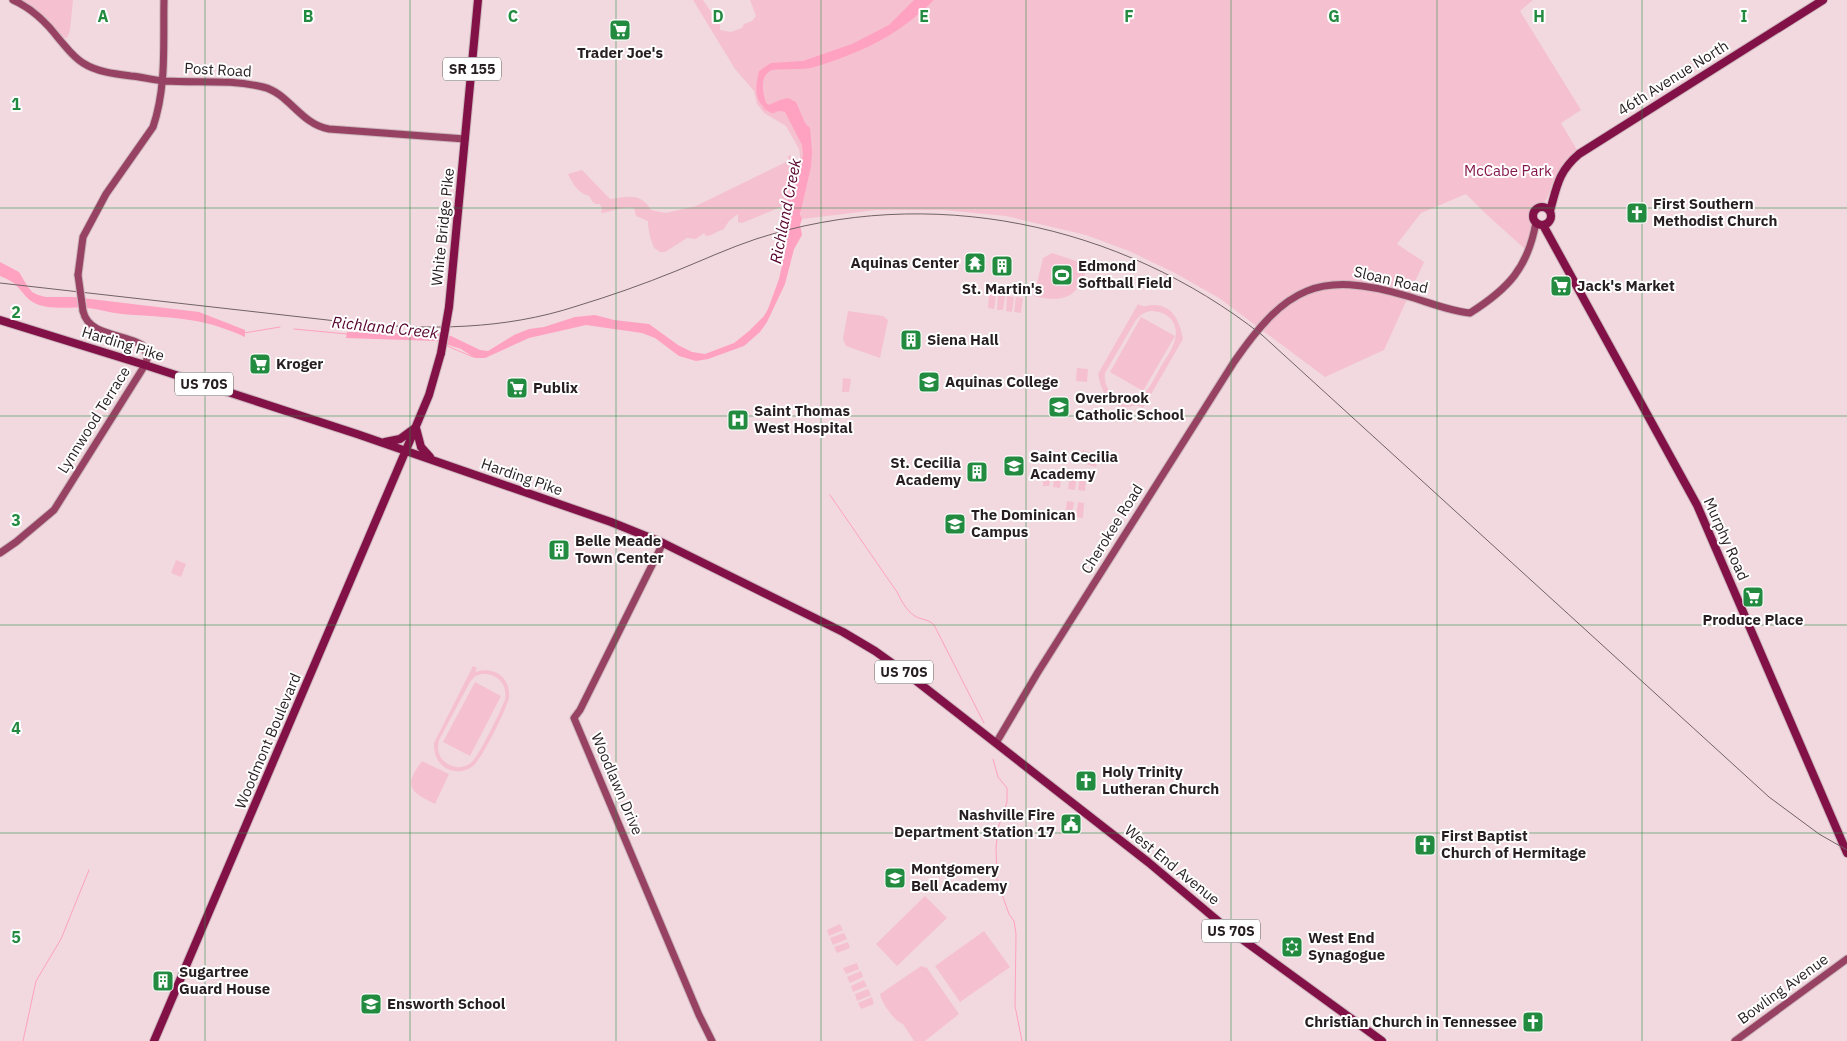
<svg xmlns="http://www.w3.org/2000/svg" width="1847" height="1041" viewBox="0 0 1847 1041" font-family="'IBM Plex Sans',sans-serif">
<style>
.green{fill:#f5c0d0;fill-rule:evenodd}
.water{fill:#ffa1c0}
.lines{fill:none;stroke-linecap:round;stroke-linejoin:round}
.stream{stroke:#ffa1c0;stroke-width:1}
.secondary-casing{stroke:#cdb7bd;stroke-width:9}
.primary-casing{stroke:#cdb7bd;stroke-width:10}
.secondary{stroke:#984263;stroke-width:7}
.primary{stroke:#821147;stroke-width:8}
.rail{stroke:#716266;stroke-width:1}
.secondary-bridge-casing{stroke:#cdb7bd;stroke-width:9;stroke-linecap:butt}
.primary-bridge-casing{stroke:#cdb7bd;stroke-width:10;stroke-linecap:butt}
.secondary-bridge{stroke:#984263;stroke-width:7}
.primary-bridge{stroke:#821147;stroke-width:8}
.grid{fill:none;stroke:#238b40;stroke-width:1;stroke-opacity:0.55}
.labels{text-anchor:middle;stroke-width:4;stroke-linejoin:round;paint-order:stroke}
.shield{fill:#fff;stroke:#686264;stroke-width:1}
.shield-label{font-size:14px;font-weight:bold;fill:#271e21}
.poi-label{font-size:15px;font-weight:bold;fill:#271e21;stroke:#fff;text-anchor:start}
.street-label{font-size:15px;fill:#271e21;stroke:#fff}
.park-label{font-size:15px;fill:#85194b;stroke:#fff}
.water-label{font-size:16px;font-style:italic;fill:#57032d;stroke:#fff}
.grid-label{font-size:16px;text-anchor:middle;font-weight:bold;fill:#238b40;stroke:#fff;stroke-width:4;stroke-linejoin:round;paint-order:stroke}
</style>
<rect width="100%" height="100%" fill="#f1d9df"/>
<path class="green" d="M20,0H73L70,30L67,38L63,37L47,19Z
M693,0H703L720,25V30L731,32L742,28L744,24L752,21L756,16L750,0H1533L1520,11L1581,110L1561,123L1577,150C1568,159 1559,170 1553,182C1548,196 1549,199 1536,209L1533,228L1526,250L1485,213L1466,194L1421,213L1397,244L1424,262L1384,350L1325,377L1219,298L1175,273L1129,251L1086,235L1006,216L944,210H876L802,219C797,208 805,188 809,176L801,163L799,149L786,126L764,113L757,104L754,91L735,69Z
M790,155L797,165L788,204L742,223L738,222V214L729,221L723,230C716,231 713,236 706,236L704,233L696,239L687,238L665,252H660L654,248C651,239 648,232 648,221L636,216L634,208C621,206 613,212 601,213L602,208L600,204C592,205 593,201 589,196C579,194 572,183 568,174L582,170L610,199C629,197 640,192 651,210L666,213L696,206L788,161V156Z
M1052,253L1088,265C1080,296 1065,304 1034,296L1043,258Z
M989,294L996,295L994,309L988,308Z
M998,295L1005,296L1003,310H997Z
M1007,296L1014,297L1012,312L1006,311Z
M1016,297L1023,298L1021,313L1014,312Z
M1138,304C1144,308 1147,305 1154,305C1173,305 1180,322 1183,339L1143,408C1137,404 1134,406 1128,407C1108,407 1101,390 1098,374ZM1150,311C1158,311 1165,313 1171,319C1184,336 1168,354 1160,368C1154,379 1148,393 1137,399C1130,402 1121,401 1115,397C1107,391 1104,382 1105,373L1136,320L1142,314Z
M848,311L883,316L888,320L880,358L846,346L843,339Z
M1141,317L1175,336L1143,391L1110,372Z
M1077,368L1088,369L1087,382L1076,381Z
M843,378L851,379L849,392H842Z
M1082,450L1099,455L1096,467L1078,462Z
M1044,471L1051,472L1049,486H1043Z
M1055,473H1062L1060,488L1053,487Z
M1070,474L1077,475L1075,490L1068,489Z
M1080,475L1086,476L1085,491L1078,490Z
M1067,501L1074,502L1072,516L1065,515Z
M1078,502L1084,503L1083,518L1076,517Z
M176,560L186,564L181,577L171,573Z
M473,666L477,668L475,672C494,666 511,677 509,698C506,710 482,759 473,766C465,773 453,773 444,767C436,761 434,752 434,743ZM482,674C497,673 508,684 505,700C500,712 480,754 472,762C464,769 452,769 444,761C438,756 437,748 439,740L470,682L475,676Z
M475,682L501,696L470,756L443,742Z
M422,761L449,774L435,804C408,791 404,785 422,761Z
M925,896L947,918L897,966L876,944Z
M840,924L843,930L829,936L827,930Z
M984,931L1010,967L960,1002L935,966Z
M844,933L847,939L833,945L830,938Z
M848,942L850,948L837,953L834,947Z
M857,963L859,969L846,974L843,968Z
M921,966L927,968L959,1014L925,1041H914L903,1024C895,1022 881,1002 880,994Z
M861,971L863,977L850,983L847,977Z
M864,980L867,986L853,992L851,986Z
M868,989L871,995L857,1001L855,994Z
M872,997L874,1004L861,1009L858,1003Z"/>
<path class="water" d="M914,0H934C902,31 875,46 833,61C826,63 819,66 811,68C803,70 774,68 770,71C759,78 763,93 766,103L769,105L780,100L788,98L796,102L805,123L810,128L812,152L811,167L800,214L802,219L800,225L802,235L794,249L785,284L767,322L760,332L744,346L708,359L696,361L679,356L655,338L642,333L586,325L529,338L485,358H475L461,349L436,341L346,338L347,332L438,334L451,336L480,350L488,351L514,335L529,329L544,327L575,317L595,315L614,320L649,324L678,345L692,352L705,354L734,343L749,331L764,316L768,309L779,279L787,243L786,238L788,232L786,225L789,219L787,203L802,160L803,154L802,145L785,112L781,111L771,112C753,102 755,89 759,71L771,63L803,61L852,44L889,25Z
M0,262L19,272L28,287L32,292L38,295L46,297H74L199,312L245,330V337C200,316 169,318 122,314C110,313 99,309 88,308C72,306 54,310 39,305C27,301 24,293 16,285C12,281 5,278 0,276Z"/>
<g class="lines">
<path class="stream" d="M763,108L772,113L775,112
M294,329L347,334
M244,333L280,327
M445,345L473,357
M830,495L897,592C902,602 908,614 919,618C925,620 929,620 934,625L984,723
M993,759L998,777L1007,788V802L998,828L996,848L997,880L1009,914L1014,921L1016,934L1015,1006L1022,1041
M23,1041L36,981L61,939L89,870"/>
<g class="secondary-casing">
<path id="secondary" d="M13,0C31,8 47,23 59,39C67,48 73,57 83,63C97,72 115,74 131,76C142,77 153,80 165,81C199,83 229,79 263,87C289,93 300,124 329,129L465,139
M78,275L83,237L106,194L153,127C167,86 163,42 164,0
M663,543L580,710L574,718L699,1015L712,1041
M0,553L16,542L54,510L145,365L148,356L142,345C124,333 89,337 83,311
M996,743L1038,672L1234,362C1286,287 1318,270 1407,296C1428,302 1449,311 1470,313C1508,289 1528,268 1536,222
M1735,1041L1847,959"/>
</g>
<g class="primary-casing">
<path id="primary" d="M1533 216a9 9 0 1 1 18 0a9 9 0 1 1-18 0Z
M1550,211C1557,186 1558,172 1579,154L1823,0
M1543,225L1697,505L1847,853
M449,307L478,0
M0,320L145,365L357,434L611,522L663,543L843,632L875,651L910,676L1148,862L1224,926L1382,1041
M416,428L421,447L430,457
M385,442L400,439L415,428
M154,1041L406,450L429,395L441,353"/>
</g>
<use href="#secondary" class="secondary"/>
<use href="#primary" class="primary"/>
<path class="rail" d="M0,283L354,323C429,330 504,330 577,306C610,296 644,284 676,271C703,260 729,248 756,239C929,183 1120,223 1262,335L1769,797L1819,834L1847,850"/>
<g class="secondary-bridge-casing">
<path id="secondary-bridge" d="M78,275L83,311"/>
</g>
<g class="primary-bridge-casing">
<path id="primary-bridge" d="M441,353L449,307"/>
</g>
<use href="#secondary-bridge" class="secondary-bridge"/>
<use href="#primary-bridge" class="primary-bridge"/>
</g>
<path class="grid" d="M205,0V1041M410,0V1041M616,0V1041M821,0V1041M1026,0V1041M1231,0V1041M1437,0V1041M1642,0V1041M0,208H1847M0,416H1847M0,625H1847M0,833H1847"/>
<defs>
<g id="supermarket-square" transform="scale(1.125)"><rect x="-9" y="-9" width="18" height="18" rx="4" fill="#238b40" stroke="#fff"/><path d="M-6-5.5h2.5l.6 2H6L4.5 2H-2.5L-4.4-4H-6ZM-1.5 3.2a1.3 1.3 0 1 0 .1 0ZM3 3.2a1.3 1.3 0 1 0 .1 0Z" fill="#fff"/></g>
<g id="church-square" transform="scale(1.125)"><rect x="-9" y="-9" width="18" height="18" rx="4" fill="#238b40" stroke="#fff"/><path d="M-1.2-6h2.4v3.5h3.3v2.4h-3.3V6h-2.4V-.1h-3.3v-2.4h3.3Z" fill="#fff"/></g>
<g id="temple-square" transform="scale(1.125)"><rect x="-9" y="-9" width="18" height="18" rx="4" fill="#238b40" stroke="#fff"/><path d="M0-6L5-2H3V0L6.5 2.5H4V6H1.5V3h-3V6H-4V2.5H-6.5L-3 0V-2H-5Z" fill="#fff"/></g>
<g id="building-square" transform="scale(1.125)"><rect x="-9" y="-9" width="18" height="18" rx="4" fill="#238b40" stroke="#fff"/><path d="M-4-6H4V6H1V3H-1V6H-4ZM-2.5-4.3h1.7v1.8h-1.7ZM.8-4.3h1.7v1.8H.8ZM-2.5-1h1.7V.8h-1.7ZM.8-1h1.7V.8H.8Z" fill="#fff"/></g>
<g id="stadium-square" transform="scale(1.125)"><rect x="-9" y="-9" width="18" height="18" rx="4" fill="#238b40" stroke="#fff"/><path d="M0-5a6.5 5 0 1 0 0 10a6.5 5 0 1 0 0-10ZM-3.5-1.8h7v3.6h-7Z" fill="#fff"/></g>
<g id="university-square" transform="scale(1.125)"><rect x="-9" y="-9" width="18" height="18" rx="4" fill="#238b40" stroke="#fff"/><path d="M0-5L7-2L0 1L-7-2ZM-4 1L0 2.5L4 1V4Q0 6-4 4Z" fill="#fff"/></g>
<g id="school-square" transform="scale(1.125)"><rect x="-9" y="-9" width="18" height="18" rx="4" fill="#238b40" stroke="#fff"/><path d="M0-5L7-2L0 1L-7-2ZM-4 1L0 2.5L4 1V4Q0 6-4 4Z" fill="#fff"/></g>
<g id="hospital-square" transform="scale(1.125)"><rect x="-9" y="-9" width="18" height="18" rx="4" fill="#238b40" stroke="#fff"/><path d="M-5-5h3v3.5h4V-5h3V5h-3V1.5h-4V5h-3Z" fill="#fff"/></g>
<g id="civic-square" transform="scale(1.125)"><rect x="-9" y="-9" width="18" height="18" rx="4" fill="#238b40" stroke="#fff"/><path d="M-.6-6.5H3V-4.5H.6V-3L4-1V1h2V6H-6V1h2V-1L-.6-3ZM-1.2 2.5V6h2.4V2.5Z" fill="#fff"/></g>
<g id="synagogue-square" transform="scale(1.125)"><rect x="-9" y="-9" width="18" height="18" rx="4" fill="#238b40" stroke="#fff"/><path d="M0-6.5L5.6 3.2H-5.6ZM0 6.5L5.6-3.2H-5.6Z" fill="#fff"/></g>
</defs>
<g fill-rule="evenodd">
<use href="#supermarket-square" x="620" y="30"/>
<use href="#church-square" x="1637" y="213"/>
<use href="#temple-square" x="975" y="263"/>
<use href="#building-square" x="1002" y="266"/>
<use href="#stadium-square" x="1062" y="275"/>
<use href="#supermarket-square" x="1561" y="286"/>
<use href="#building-square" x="911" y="340"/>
<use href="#supermarket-square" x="260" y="364"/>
<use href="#university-square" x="929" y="382"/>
<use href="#supermarket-square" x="517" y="388"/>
<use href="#school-square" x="1059" y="407"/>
<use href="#hospital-square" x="738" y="420"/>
<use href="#school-square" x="1014" y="466"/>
<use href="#building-square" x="977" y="472"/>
<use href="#school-square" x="955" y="524"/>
<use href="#building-square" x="559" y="550"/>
<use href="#supermarket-square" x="1753" y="597"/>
<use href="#church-square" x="1086" y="781"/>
<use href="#civic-square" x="1071" y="824"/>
<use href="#church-square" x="1425" y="845"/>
<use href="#school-square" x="895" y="878"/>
<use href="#synagogue-square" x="1292" y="947"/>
<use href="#building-square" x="163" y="981"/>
<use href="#school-square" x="371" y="1004"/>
<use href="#church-square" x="1533" y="1022"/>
</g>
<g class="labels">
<g class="shield">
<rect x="443" y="57.5" width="58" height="23" rx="4"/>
<rect x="175" y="372.5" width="58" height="23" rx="4"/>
<rect x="875" y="660.5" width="58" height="23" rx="4"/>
<rect x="1202" y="919.5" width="58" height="23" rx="4"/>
</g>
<g class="shield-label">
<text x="472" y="74">SR 155</text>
<text x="204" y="389">US 70S</text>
<text x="904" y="677">US 70S</text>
<text x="1231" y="936">US 70S</text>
</g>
<g class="poi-label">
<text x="620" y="58" text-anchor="middle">Trader Joe's</text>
<text x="1653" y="209">First Southern<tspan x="1653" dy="17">Methodist Church</tspan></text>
<text x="959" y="268" text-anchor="end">Aquinas Center</text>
<text x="1078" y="271">Edmond<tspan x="1078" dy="17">Softball Field</tspan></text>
<text x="1577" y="291">Jack's Market</text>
<text x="1002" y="294" text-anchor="middle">St. Martin's</text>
<text x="927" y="345">Siena Hall</text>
<text x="276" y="369">Kroger</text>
<text x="945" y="387">Aquinas College</text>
<text x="533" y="393">Publix</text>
<text x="1075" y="403">Overbrook<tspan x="1075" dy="17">Catholic School</tspan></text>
<text x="754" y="416">Saint Thomas<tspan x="754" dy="17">West Hospital</tspan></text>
<text x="1030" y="462">Saint Cecilia<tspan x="1030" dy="17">Academy</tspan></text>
<text x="961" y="468" text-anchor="end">St. Cecilia<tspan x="961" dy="17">Academy</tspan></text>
<text x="971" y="520">The Dominican<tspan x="971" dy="17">Campus</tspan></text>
<text x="575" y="546">Belle Meade<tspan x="575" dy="17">Town Center</tspan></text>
<text x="1753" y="625" text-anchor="middle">Produce Place</text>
<text x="1102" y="777">Holy Trinity<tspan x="1102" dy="17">Lutheran Church</tspan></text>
<text x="1055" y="820" text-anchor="end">Nashville Fire<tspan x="1055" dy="17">Department Station 17</tspan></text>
<text x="1441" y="841">First Baptist<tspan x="1441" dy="17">Church of Hermitage</tspan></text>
<text x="911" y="874">Montgomery<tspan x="911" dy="17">Bell Academy</tspan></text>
<text x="1308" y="943">West End<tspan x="1308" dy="17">Synagogue</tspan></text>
<text x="179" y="977">Sugartree<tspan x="179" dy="17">Guard House</tspan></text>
<text x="387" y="1009">Ensworth School</text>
<text x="1517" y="1027" text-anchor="end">Christian Church in Tennessee</text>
</g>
<g class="street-label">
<text transform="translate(218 70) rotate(3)" y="5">Post Road</text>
<text transform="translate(1673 78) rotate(-32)" y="5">46th Avenue North</text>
<text transform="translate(443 227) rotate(-84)" y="5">White Bridge Pike</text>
<text transform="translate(1391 280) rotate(13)" y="5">Sloan Road</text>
<text transform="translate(123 344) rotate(17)" y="5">Harding Pike</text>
<text transform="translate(94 420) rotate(-58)" y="5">Lynnwood Terrace</text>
<text transform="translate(522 477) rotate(19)" y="5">Harding Pike</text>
<text transform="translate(1112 529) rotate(-58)" y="5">Cherokee Road</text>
<text transform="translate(1726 539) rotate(66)" y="5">Murphy Road</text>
<text transform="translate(268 741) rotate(-67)" y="5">Woodmont Boulevard</text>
<text transform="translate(617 784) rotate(67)" y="5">Woodlawn Drive</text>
<text transform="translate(1172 865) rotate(39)" y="5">West End Avenue</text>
<text transform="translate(1783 989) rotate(-36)" y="5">Bowling Avenue</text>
</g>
<g class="park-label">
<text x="1508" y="176">McCabe Park</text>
</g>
<g class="water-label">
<text transform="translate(785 211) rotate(-79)" y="6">Richland Creek</text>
<text transform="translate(385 327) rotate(6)" y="6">Richland Creek</text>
</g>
</g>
<g class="grid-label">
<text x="103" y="22">A</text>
<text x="308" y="22">B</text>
<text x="513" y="22">C</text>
<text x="718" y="22">D</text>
<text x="924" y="22">E</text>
<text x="1129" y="22">F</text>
<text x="1334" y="22">G</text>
<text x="1539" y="22">H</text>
<text x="1744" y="22">I</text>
<text x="16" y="110">1</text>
<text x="16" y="318">2</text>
<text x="16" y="526">3</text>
<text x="16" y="734">4</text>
<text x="16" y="943">5</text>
</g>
</svg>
